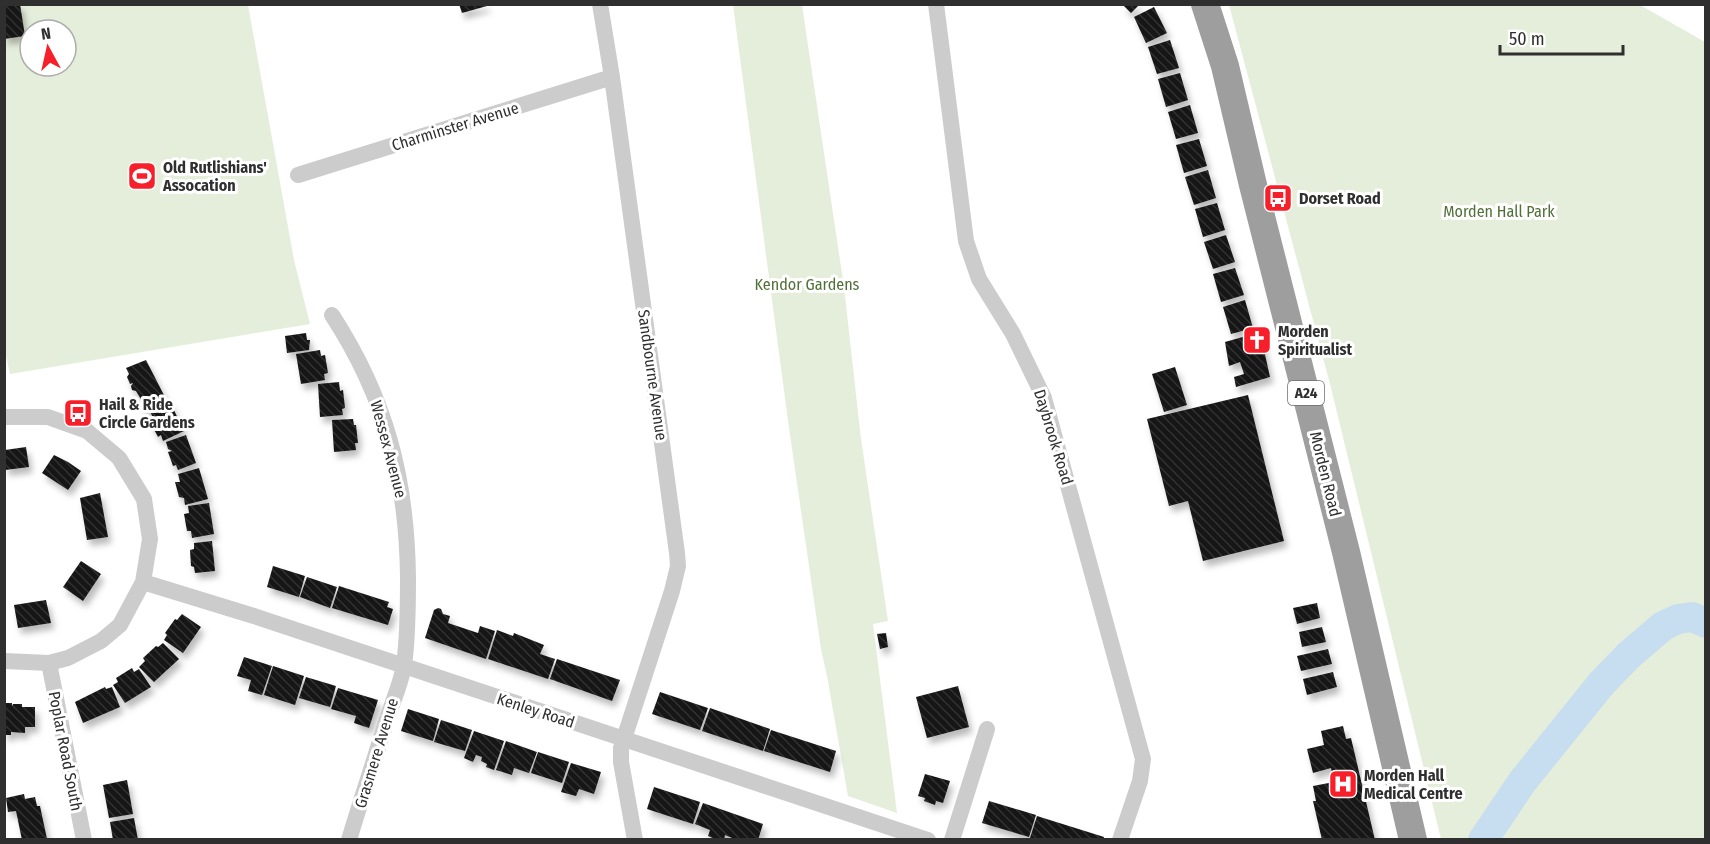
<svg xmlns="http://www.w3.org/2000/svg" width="1710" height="844" viewBox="0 0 1710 844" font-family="'Fira Sans Condensed',sans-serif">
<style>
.park{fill:#e5eedb;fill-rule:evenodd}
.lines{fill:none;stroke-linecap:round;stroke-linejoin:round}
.river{stroke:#c6deef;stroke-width:30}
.building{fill:url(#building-back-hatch);filter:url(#shadow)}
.minor{stroke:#ccc;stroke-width:16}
.trunk{stroke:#9e9e9e;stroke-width:28}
.labels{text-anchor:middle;stroke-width:6;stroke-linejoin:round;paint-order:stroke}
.shield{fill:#fff;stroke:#6d6d6d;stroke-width:1.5}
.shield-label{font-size:15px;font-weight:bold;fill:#2f2f2f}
.street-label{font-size:16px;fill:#2f2f2f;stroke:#fff}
.poi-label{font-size:16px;font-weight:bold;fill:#2f2f2f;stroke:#fff;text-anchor:start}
.park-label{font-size:16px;fill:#507038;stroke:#fff}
</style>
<defs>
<pattern id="building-back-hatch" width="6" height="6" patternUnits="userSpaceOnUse" patternTransform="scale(1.5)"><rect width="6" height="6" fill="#161616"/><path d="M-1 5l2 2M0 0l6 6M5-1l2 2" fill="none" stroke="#303030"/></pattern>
<filter id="shadow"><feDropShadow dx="3.5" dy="6" stdDeviation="3" flood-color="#0004"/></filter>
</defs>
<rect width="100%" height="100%" fill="#fff"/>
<path class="park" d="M4,5H248L294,260L310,324L10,374L4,347ZM30,30H66V66H30Z
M733,5H802L844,287L861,439L888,621L873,624L897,813L848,796L827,676L821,649L788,421Z
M1229,5H1640L1705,42V839H1441L1330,384Z"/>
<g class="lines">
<path class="river" d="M1483,840L1522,782L1601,684L1629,655L1663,626L1678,619L1692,617L1706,623"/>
</g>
<path class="building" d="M4,4H20L25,36L4,39Z
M459,4H487V6L462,13Z
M1122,4H1140L1131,13Z
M1154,7L1167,33L1146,43L1134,17Z
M1170,40L1179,68L1157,74L1148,47Z
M1180,73L1188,100L1166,107L1158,79Z
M1190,105L1198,133L1176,139L1168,112Z
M1199,139L1207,166L1184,173L1176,145Z
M1208,170L1216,198L1194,205L1185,177Z
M1217,203L1225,230L1203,237L1195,209Z
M1226,235L1235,262L1213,269L1204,242Z
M1235,268L1244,295L1221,302L1213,274Z
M1245,300L1253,328L1231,334L1223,307Z
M1260,332L1270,377L1236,387L1234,377L1244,374L1240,362L1229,366L1225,342Z
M306,333L307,340H310L309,350L287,353L285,336Z
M320,350L321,356L325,355L328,373L324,374L325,380L301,384L296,354Z
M146,360L168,403L170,402L184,431L163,441L161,435L158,437L149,420L153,418L150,411L144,410L140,405L142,401L136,391L132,390L131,386L133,383L130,384L127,377L129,374L126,368Z
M1175,367L1187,405L1164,412L1152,374Z
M339,382L340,391L343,390L345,408L342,409L343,415L320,417L318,384Z
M1248,395L1284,541L1203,561L1188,501L1169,506L1147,419Z
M353,419L354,425H356L358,443H355L356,450L334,452L332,420Z
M186,435L196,463L178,470L176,465L173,466L168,452L172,451L168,449L166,442Z
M26,447L29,467L5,470V450Z
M54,455L68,462L81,471L68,490L42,473Z
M199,468L208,499L185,505L184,498L179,497L175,482H180L178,474Z
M100,493L108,537L87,540L80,498Z
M209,503L214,534L192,538L191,531H187L184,514L189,513L188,506Z
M212,541L215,571L195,573L194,567L191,566L190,550L194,549V543Z
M81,561L101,574L83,601L63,587Z
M273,566L305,576L299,597L267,587Z
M307,577L337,587L330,608L300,597Z
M339,586L389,602L387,607L393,609L388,625L332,608Z
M46,600L51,623L18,628L14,605Z
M1317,603L1320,618L1297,624L1293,608Z
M438,608L441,609L443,614L450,616L448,623L478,633L480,626L495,631L486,659L425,638L434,610Z
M182,614L201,627L183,653L164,640L167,635L165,633L175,619L177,620Z
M1322,627L1326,642L1302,647L1299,632Z
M497,630L513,636L514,633L544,645L540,654L555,659L548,679L488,659Z
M886,633L888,647L880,649L877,634Z
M163,643L179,659L154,682L139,667L145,661L143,658L156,646L158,647Z
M1328,649L1332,664L1301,671L1297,656Z
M244,657L272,666L262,695L248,691L251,680L237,676Z
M557,659L620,680L612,701L550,679Z
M273,666L304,676L295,705L264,695Z
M132,668L134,672L139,669L151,687L125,703L113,685L118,682L116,678Z
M1333,672L1337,687L1307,695L1303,679Z
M306,677L336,686L330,707L299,698Z
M958,686L969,727L927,738L916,697Z
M105,687L106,689L112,687L120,707L83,723L75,702Z
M338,688L378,700L369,728L354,723L356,716L331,709Z
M660,692L708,708L700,730L652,714Z
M4,703H12V706L13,704H22V707H35V727H25V733L11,732V735H4Z
M710,708L770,729L763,751L702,731Z
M408,709L439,719L433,741L401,731Z
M441,720L472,730L465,751L434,742Z
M1343,726L1346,739L1351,738L1375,840H1322L1313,801H1316L1313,786L1334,782L1331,768L1313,773L1307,749L1324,745L1321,731Z
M771,730L836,751L830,772L764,751Z
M474,731L504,741L494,770L486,767L487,764L481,761L482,757L476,755L473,762L464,758Z
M506,741L537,752L529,773L514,768L512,775L496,770Z
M538,752L569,762L562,783L531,773Z
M571,763L601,772L594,794L579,789L576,796L561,792Z
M925,774L950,781L943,803L936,801L935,805L924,801L925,798L918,796Z
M127,780L133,814L109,818L103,785Z
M654,787L700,802L693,824L647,809Z
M24,794L25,799L35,797L37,806H40L47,839L22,840L16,811L8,812L6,798Z
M989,801L1036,815L1029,837L982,823Z
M703,803L763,824L758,840H737L725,835L724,840H717L708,836L710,830L695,824Z
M1037,816L1104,837L1103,840H1036L1030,838Z
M134,818L138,840H113L110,822Z"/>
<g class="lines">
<path class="minor" d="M600,4L612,77L677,553L678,566L672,591L621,748V762L635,840
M936,4L966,241L979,279L1013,334L1044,398L1143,759L1140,781L1120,840
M298,175L612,77
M332,315C386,398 407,479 408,578C408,607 408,637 404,665C401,684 392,703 386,722C374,761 361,800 349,840
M4,417H48L87,431L119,458L144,499L150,539L143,582L120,625L101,641L68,658L49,663L4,661
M143,582L254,616L928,840
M49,663L84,840
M952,840L987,729"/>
<path class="trunk" d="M1205,4L1225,66L1253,185L1346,552L1413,840"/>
</g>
<defs>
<g id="stadium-square" transform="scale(1.5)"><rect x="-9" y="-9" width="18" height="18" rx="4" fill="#f7202a" stroke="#fff"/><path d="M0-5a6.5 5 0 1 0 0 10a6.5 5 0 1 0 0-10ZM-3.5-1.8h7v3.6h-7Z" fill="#fff"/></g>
<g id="bus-square" transform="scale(1.5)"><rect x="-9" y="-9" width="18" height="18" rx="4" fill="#f7202a" stroke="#fff"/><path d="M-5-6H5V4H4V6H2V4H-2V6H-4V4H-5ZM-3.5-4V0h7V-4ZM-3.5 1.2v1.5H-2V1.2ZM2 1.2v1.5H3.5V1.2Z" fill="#fff"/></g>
<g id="church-square" transform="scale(1.5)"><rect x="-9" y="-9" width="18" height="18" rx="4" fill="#f7202a" stroke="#fff"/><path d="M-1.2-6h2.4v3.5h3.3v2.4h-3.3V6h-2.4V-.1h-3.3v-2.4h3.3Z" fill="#fff"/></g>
<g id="hospital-square" transform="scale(1.5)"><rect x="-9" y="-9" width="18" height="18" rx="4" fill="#f7202a" stroke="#fff"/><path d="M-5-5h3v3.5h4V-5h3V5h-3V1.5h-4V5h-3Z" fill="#fff"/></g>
</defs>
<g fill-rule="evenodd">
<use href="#stadium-square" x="142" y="176"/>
<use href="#bus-square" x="1278" y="198"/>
<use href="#church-square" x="1257" y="340"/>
<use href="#bus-square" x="78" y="413"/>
<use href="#hospital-square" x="1343" y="784"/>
</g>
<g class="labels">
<rect class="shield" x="1288" y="381" width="36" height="24" rx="4.5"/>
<g class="shield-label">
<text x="1306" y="398">A24</text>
</g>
<g class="street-label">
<text transform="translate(455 126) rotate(-17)" y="6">Charminster Avenue</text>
<text transform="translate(653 375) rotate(82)" y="6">Sandbourne Avenue</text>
<text transform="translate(1054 437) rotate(73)" y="6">Daybrook Road</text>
<text transform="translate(389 449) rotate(75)" y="6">Wessex Avenue</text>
<text transform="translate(1326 474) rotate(76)" y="6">Morden Road</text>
<text transform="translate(536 710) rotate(18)" y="6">Kenley Road</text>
<text transform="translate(66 751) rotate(79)" y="6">Poplar Road South</text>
<text transform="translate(376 753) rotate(-73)" y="6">Grasmere Avenue</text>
</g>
<g class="poi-label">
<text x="163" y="173">Old Rutlishians'<tspan x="163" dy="18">Assocation</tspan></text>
<text x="1299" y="204">Dorset Road</text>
<text x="1278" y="337">Morden<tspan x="1278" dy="18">Spiritualist</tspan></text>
<text x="99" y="410">Hail &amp; Ride<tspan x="99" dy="18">Circle Gardens</tspan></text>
<text x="1364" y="781">Morden Hall<tspan x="1364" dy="18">Medical Centre</tspan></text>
</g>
<g class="park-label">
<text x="1499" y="217">Morden Hall Park</text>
<text x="807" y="290">Kendor Gardens</text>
</g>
</g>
<rect width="1710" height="844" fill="none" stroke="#2f2f2f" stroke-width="12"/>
<g transform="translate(48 48) rotate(352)"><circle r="28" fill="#ffffff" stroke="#acacac" stroke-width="1.5"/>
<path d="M0-4.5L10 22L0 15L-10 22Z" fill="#f7202a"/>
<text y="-9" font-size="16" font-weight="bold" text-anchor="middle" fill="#2f2f2f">N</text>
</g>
<path d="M1500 45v9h123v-9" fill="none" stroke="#2f2f2f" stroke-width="3"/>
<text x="1509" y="45" font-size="18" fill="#2f2f2f" stroke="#ffffff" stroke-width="4.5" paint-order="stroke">50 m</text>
</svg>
